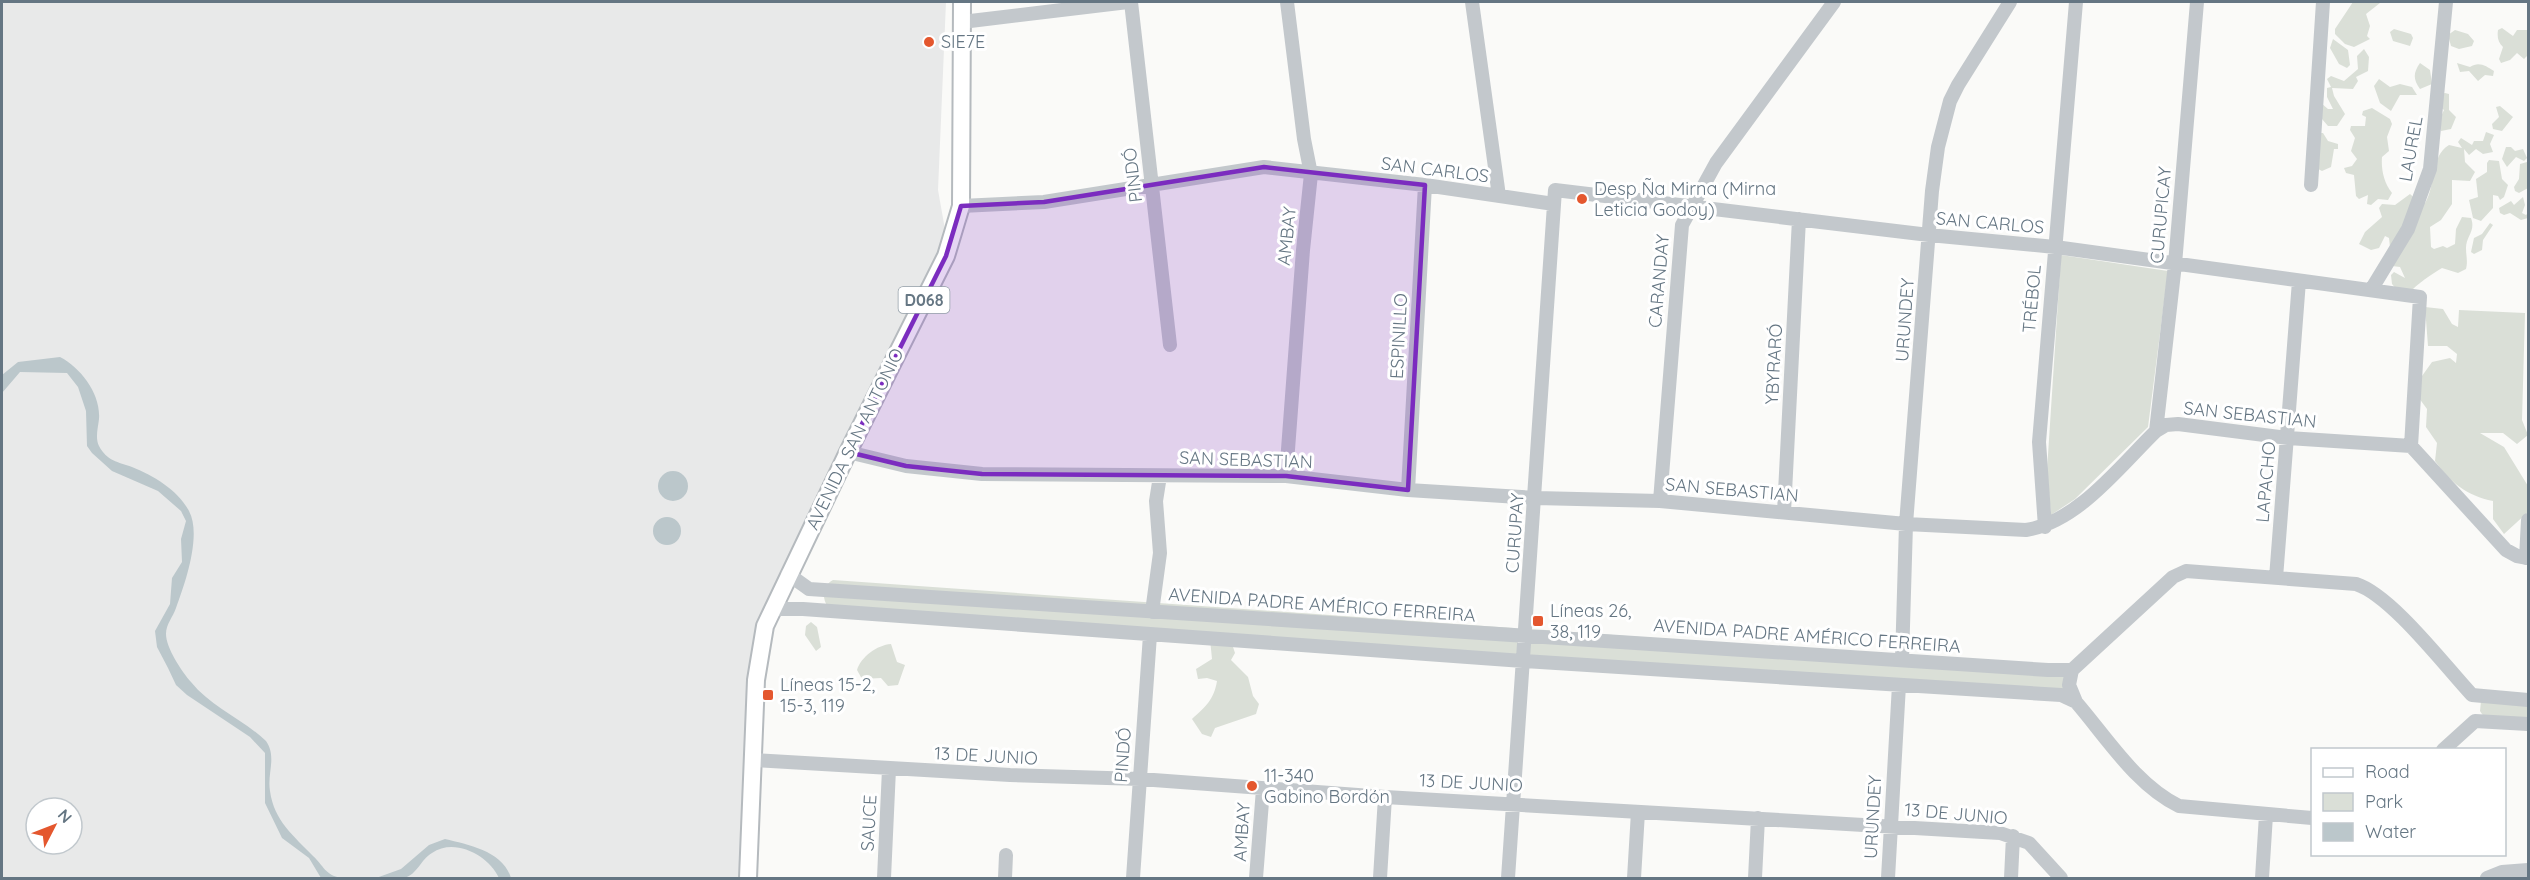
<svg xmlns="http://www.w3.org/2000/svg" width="2530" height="880" viewBox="0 0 2530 880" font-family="Quicksand,sans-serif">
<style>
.built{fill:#e8e9e9;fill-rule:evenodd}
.green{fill:#dadfd7}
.water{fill:#bbc7cb}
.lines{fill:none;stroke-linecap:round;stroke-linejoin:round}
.major-casing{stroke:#b5babe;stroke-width:20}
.minor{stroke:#c3c8cc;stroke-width:14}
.major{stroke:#fff;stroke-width:16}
.marked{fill:#7b2cbf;fill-opacity:0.2;stroke:#7b2cbf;stroke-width:4.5;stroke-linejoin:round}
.poi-dot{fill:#e4572e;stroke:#fff;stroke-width:2}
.labels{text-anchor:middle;stroke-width:6;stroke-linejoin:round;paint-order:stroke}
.shield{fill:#fff;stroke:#939fa8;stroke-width:1.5}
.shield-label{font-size:16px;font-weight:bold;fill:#657683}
.poi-label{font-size:18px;fill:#657683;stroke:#fff;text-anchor:start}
.street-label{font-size:18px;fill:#657683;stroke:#fff}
</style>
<rect width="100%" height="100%" fill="#fafaf8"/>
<path class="built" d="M2,2H946L938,190L946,235L870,405L760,628L743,878H2ZM36,808H72V844H36Z"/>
<path class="green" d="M2353,2L2380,3L2366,14L2370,26L2367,36L2370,39L2354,47L2345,44L2335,34V29Z
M2502,28L2513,36L2517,30H2527V56L2524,59L2517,53L2510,60L2501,63L2499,59L2503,47C2498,42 2497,37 2498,30Z
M2394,29L2411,34L2413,38L2410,46L2393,41L2390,32Z
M2455,30L2468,34L2474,41L2472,46L2459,49L2451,46L2448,35Z
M2333,39L2348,50L2350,65L2347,68L2339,64L2330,48Z
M2364,49L2369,57L2368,71L2356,77L2358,81L2353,89L2332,88L2334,96L2345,114L2337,126H2328L2322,119L2321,103L2328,109H2333L2327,97V88L2331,87L2327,79L2331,76L2344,81L2358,69L2357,56Z
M2420,63L2430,70L2432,84L2420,89C2413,79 2413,73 2420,63Z
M2457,63L2470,67C2479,61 2486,66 2494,71L2493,76L2485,75L2478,81L2469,71L2460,72Z
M2379,79L2390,87L2400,84L2412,87L2417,95H2400L2391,111L2380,103L2374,86Z
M2445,93L2449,94V110L2456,117L2451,129L2441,131L2438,123L2444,110L2437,105L2441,94Z
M2500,106L2513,117L2502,131L2493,129L2492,124L2499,117L2496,107Z
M2372,108L2390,119L2392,124L2387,137L2389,151L2382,157C2381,170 2384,183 2392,193L2388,200L2378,199L2371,205L2367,204L2368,195L2359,199L2356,196L2354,175L2346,173L2344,168L2352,166L2357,159L2351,151L2355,138L2350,130L2351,126H2365L2366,117L2362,115L2363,111Z
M2486,132L2494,135L2490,144L2493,152L2483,154L2476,149L2469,155L2464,149L2465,162L2475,172L2470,181L2452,180V204L2441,220L2430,227L2431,247L2434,249L2443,246L2447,248L2455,244L2456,229L2462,217L2471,218C2476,231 2466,236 2466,248C2466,256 2468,261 2466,269L2458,273L2442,268C2433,273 2416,285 2410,292L2398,291L2392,284L2391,275L2394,272L2405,278L2400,267L2392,266L2389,238L2385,236L2379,248L2371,250L2359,244L2365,232L2382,217L2379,208L2382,204L2395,205L2410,194L2420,203H2425C2436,186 2430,156 2449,145L2462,148L2458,142L2461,138L2472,145L2474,141H2483Z
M2318,133H2323L2328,141L2338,144V149H2334L2331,167L2322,171L2318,169Z
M2506,147H2511L2515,151L2523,149L2527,158L2524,161L2516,157L2507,167L2502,159Z
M2489,160L2499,161L2502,179L2508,185L2504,197L2500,200L2498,196L2493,195V208L2481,221L2473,218L2469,200L2478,197L2476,179L2487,172V163Z
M2527,162L2528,188L2519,193L2515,191L2514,187L2519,179L2520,164Z
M2523,197L2525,205L2522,213L2526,215L2528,213V218L2521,220L2510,213L2504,215L2500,213L2499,208L2511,201L2514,205Z
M2490,223L2493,225L2483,240L2482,250L2474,254L2471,252L2474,238L2482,234Z
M2061,255L2168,271L2148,427L2075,499L2051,515L2047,470Z
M2425,307L2443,309L2452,324L2458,327L2459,310L2525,313L2522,420L2528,435L2517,444L2503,433H2480L2504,447L2528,486V512L2504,534L2493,519V501C2467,496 2450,482 2435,461L2437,443L2426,427L2427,409L2416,394L2422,376L2432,362L2450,358L2456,363L2457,354L2447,346H2428Z
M833,580L1513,628L1519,634L1517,653L1513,656L1232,644L1235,653L1231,660L1248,677L1253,696L1259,704L1256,714L1215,728L1211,737L1202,734L1192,719C1205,707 1214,700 1217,681L1207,678L1198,679L1196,669L1212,659L1210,639L828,607C821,597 823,585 833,580Z
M811,622L817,627L821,647L816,651L805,635L806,626Z
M1532,629L2061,668L2065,669V691L1530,657L1523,648Z
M891,644L897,662L905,665L898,685L888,686L881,678L862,679L857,670C861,657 877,645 891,644Z
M2528,699V721L2484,717L2480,711L2481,701Z"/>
<path class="water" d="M60,357C81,368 101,394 99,419C98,428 95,438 99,446C107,461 118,462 132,467C154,476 178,490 189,511C202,535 185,584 176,608C173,617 166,624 166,634C166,648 182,672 191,682C211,707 243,719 266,741C277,757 267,773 270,791C274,821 294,836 313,856C324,866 325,875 341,878H321L309,858L282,838L265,803V753L250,737L187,695L176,685L168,668L157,647L155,631L170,604L172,578L182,562L181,539L186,521L181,511L158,491L112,471L92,453L87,446L86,411L78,387L67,373L20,372L2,393V375L18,362Z
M658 486a15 15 0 1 1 30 0a15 15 0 1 1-30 0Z
M653 531a14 14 0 1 1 28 0a14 14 0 1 1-28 0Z
M445,839C469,845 503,851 511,878H499C489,856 455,837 432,853C421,859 417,875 404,878C396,880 384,879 376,878L401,869L429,845Z"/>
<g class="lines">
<g class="major-casing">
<path id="major" d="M748,878L756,680L765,626L848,452L946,256L961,206L962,2"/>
</g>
<path class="minor" d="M1131,2L1170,345
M1472,2L1499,196
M962,22L1128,2
M2311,185L2323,2
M961,206L1044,202L1264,167L1425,185L1554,204
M2371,290L2408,229L2430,169L2446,2
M2156,431L2175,264L2197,2
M848,452L906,466L982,474L1286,476L1408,490L1536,498L1660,501L1906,524L2026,530C2078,522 2120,466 2156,431L2166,425L2178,424L2288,438L2411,446L2506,550L2517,556L2528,558
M1286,476L1303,250L1311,174L1304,139L1287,2
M1408,490L1425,185
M1660,501L1682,225L1716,163L1834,2
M1784,512L1799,219
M2045,527L2039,442L2076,2
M2526,558L2528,520
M788,574L809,589L2048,670H2072L2173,577L2186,571L2356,584C2391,595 2445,666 2472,695L2528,700
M2276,578L2299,281
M772,609H803L1523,661L2061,695L2076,702C2107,738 2136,785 2179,806L2312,818
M1152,612L1160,553L1156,501L1160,476
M1902,660L1906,524L1932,191L1938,147L1950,101L1958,85L2010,2
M2072,670L2069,685L2076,702
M2443,750L2475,721L2528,724
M754,760L1010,775L1140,779L1385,797L2000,833L2029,843L2061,878
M884,878L889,769
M1005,878L1006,855
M1133,878L1150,635
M1256,878L1263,789
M1380,878L1385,797
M1508,878L1555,190L1929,235L2055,247L2420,297L2411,446
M1634,878L1638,812
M1755,878L1758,818
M1888,878L1899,685
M2011,878L2013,836
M2262,878L2266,815
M2487,878L2502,872L2528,870"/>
<use href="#major" class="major"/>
</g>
<path class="marked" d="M1264,167L1425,185L1408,490L1286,476L982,474L906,466L848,452L946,256L961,206L1044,202Z"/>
<g class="poi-dot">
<circle cx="929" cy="42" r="6"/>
<circle cx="1582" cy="199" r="6"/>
<rect x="1532" y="615" width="12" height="12" rx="3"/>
<rect x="762" y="689" width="12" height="12" rx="3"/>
<circle cx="1252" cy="786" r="6"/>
</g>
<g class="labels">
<rect class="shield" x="898.5" y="287" width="51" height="26" rx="4.5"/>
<g class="shield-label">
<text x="924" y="306">D068</text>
</g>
<g class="poi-label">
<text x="941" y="48">SIE7E</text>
<text x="1594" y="195">Desp Ña Mirna (Mirna<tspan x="1594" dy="21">Leticia Godoy)</tspan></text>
<text x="1550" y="617">Líneas 26,<tspan x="1550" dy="21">38, 119</tspan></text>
<text x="780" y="691">Líneas 15-2,<tspan x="780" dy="21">15-3, 119</tspan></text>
<text x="1264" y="782">11-340<tspan x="1264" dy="21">Gabino Bordón</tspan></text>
</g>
<g class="street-label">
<text transform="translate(2411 149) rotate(-80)" y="6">LAUREL</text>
<text transform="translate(1435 170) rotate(7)" y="6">SAN CARLOS</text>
<text transform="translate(1133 175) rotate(-97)" y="6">PINDÓ</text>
<text transform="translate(2161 215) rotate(-85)" y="6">CURUPICAY</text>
<text transform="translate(1990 223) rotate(5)" y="6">SAN CARLOS</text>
<text transform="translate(1287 236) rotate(-84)" y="6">AMBAY</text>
<text transform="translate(1659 281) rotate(-85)" y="6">CARANDAY</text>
<text transform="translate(2032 299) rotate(-85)" y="6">TRÉBOL</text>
<text transform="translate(1905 320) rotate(-86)" y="6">URUNDEY</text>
<text transform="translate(1399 336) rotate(-87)" y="6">ESPINILLO</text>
<text transform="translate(1774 364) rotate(-87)" y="6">YBYRARÓ</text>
<text transform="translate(2250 415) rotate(6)" y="6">SAN SEBASTIAN</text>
<text transform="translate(855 439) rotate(-64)" y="6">AVENIDA SAN ANTONIO</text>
<text transform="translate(1246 460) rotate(2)" y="6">SAN SEBASTIAN</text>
<text transform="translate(2266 482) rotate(-85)" y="6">LAPACHO</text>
<text transform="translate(1732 490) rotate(5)" y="6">SAN SEBASTIAN</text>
<text transform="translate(1515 533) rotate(-86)" y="6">CURUPAY</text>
<text transform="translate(1322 605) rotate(4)" y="6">AVENIDA PADRE AMÉRICO FERREIRA</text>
<text transform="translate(1807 636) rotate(4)" y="6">AVENIDA PADRE AMÉRICO FERREIRA</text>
<text transform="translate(1123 755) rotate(-86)" y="6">PINDÓ</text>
<text transform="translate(986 756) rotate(3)" y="6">13 DE JUNIO</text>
<text transform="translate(1471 783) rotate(3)" y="6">13 DE JUNIO</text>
<text transform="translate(1956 814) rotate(5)" y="6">13 DE JUNIO</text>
<text transform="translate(1873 817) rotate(-87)" y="6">URUNDEY</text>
<text transform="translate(869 823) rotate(-87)" y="6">SAUCE</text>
<text transform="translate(1242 832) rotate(-86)" y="6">AMBAY</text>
</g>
</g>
<rect width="2530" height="880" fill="none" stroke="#657683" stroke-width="6"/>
<rect x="2311" y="748" width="195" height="108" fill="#ffffff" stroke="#c1c8cd" stroke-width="1.5"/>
<rect x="2323" y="768" width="30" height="9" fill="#ffffff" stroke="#c1c8cd" stroke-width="1.5"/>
<text x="2365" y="778" font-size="18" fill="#657683">Road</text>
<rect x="2323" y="793" width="30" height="18" fill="#dadfd7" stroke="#c1c8cd" stroke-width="1.5"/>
<text x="2365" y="808" font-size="18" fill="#657683">Park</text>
<rect x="2323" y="823" width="30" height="18" fill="#bbc7cb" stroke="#c1c8cd" stroke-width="1.5"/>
<text x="2365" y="838" font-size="18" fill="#657683">Water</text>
<g transform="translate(54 826) rotate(48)"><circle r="28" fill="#ffffff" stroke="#c1c8cd" stroke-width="1.5"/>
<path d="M0-4.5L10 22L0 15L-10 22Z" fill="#e4572e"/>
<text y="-9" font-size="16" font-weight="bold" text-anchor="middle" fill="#657683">N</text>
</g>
</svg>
